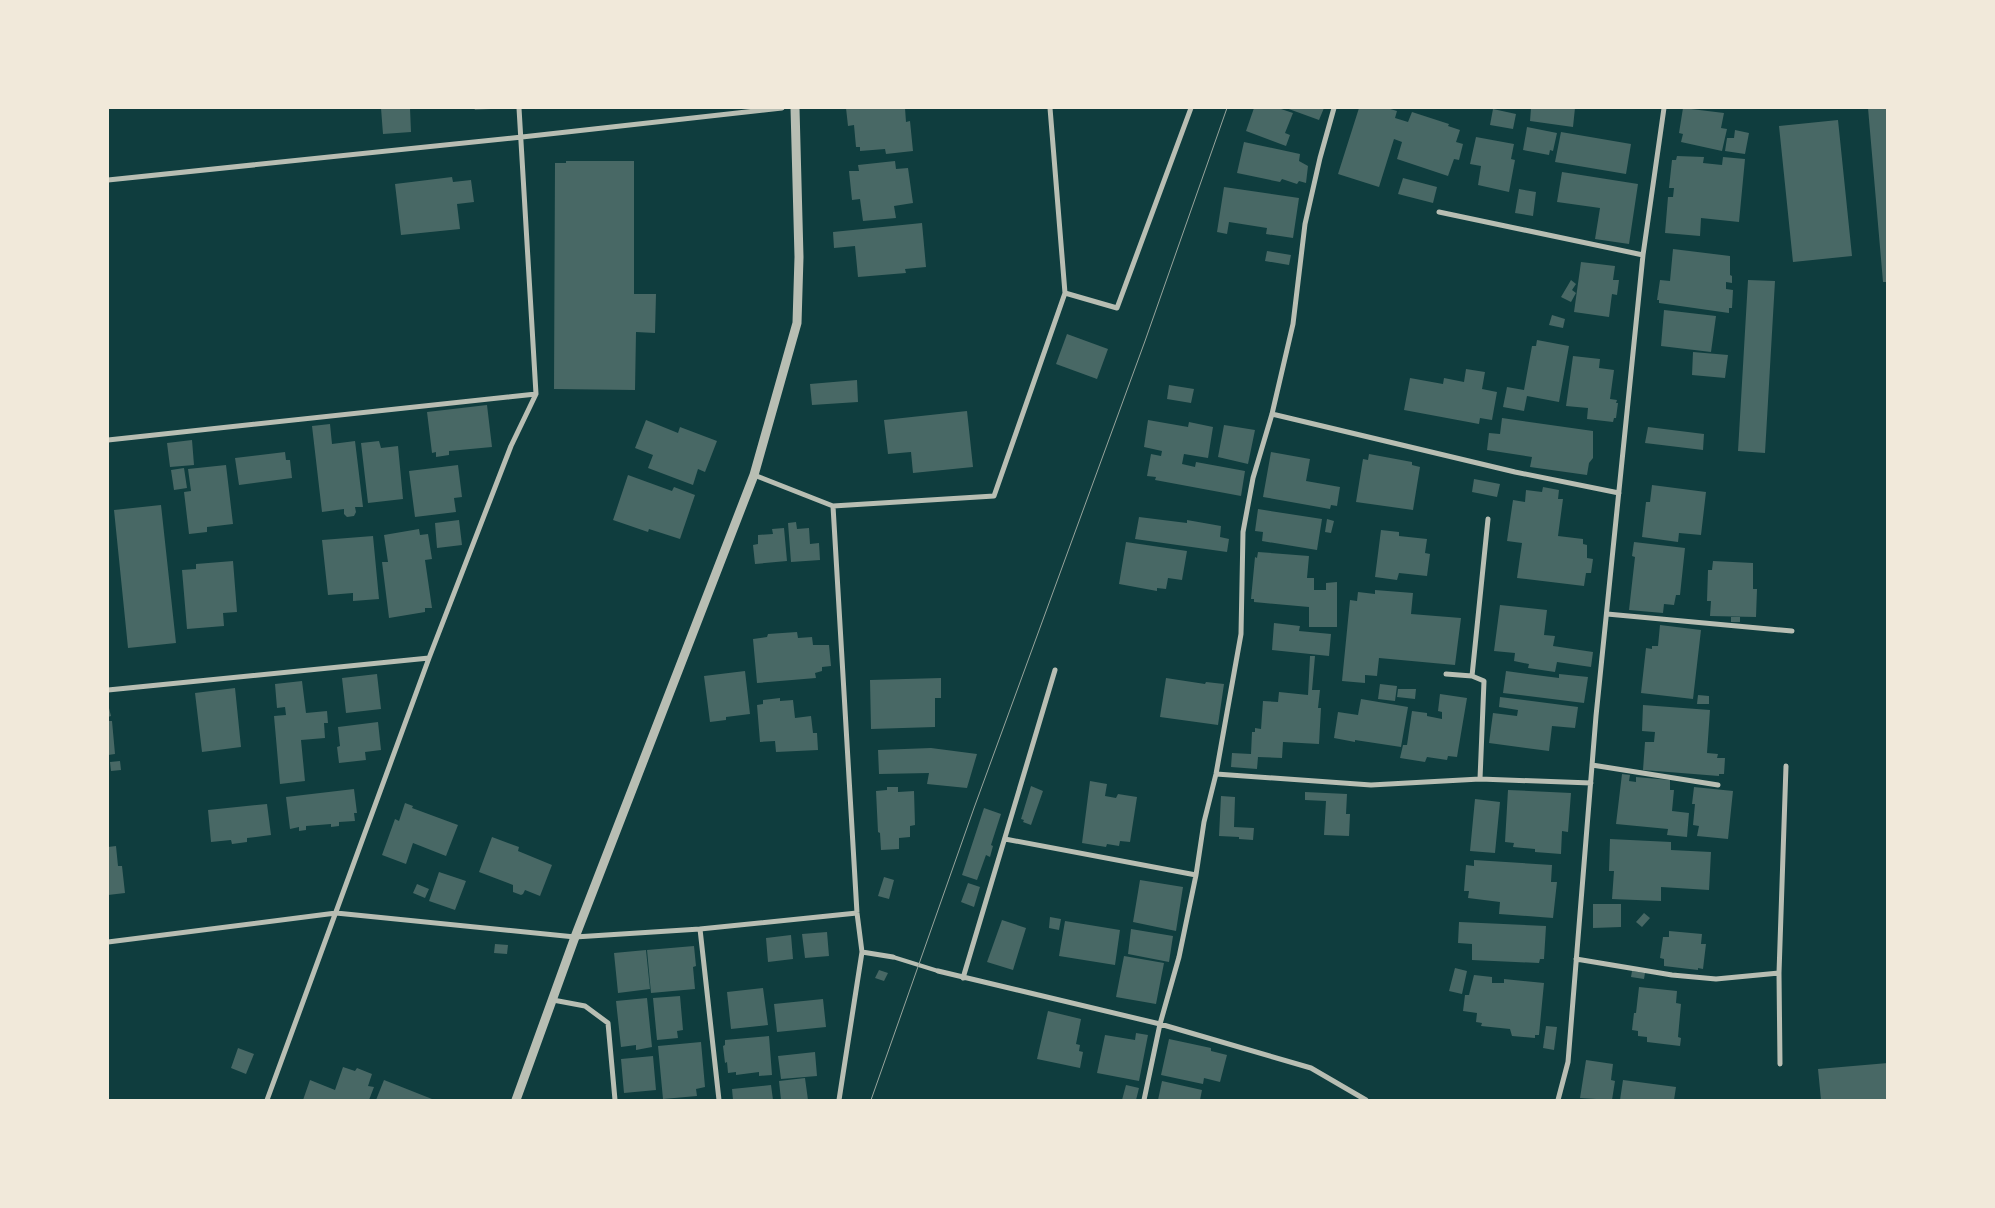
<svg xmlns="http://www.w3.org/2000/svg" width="1995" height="1208" viewBox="0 0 1995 1208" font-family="'Source Sans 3',sans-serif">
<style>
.building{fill:#486865}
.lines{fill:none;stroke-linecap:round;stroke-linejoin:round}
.service{stroke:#b8beb3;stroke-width:4}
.minor{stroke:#b8beb3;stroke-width:5}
.tertiary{stroke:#b8beb3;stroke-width:9}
.tram{stroke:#97a49c;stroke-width:1}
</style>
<rect width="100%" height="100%" fill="#0f3d3e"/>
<path class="building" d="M381,108H410L411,132L383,134Z
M474,108H491V109L475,110Z
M846,108H905L906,122L910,121L913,151L886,154L885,149L860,151V147H856L854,125L848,126Z
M1254,108H1278L1293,113L1285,133L1290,135L1286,146L1246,131Z
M1286,108H1324L1319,120Z
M1359,108H1387L1397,111L1395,118L1408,122L1412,112L1449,124L1448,126L1460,130L1456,142L1463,144L1459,160L1454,159L1448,176L1397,159L1402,142L1394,139L1379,187L1338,174Z
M1531,108H1575L1573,127L1530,121Z
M1683,108L1724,113L1721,128L1727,129L1722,151L1681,142L1683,134L1679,133Z
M1868,108H1888V282H1883Z
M1493,109L1516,114L1513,129L1490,125Z
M1838,120L1852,256L1793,262L1779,126Z
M1527,127L1557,133L1553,151L1550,150L1549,155L1523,150Z
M1735,130L1749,133L1745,154L1725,151L1727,138H1734Z
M1561,132L1631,144L1626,174L1555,162Z
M1476,137L1514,144L1511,159L1515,160L1509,192L1478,185L1481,166L1470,164Z
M1244,142L1300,154L1299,161L1308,166L1306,183L1299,181L1297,184L1282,179L1280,182L1237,173Z
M1677,156L1704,157L1703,163L1722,165L1723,157L1745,159L1739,222L1701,218L1700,236L1665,233L1668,197H1673L1674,188H1669L1672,160H1676Z
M566,161H634V294H656L655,333L636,332L635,390L554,389L555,163H566Z
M895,161L896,169L908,168L913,203L894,206L896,218L863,221L860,199L852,200L849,171H859L858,165Z
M1562,172L1638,184L1629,244L1595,239L1600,208L1557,202Z
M452,177L453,182L471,180L474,202L457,204L460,229L401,235L395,184Z
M1403,178L1437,187L1433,203L1398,194Z
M1224,187L1299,198L1293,238L1266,234L1267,228L1229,222L1227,234L1217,232Z
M1519,189L1536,192L1533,216L1515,213Z
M922,223L926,267L905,269L906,273L858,277L855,246L834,248L833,232Z
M1673,249L1730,256V275L1732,276V283L1726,282V289L1733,290L1732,308H1729V313L1659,303V300H1657L1660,280L1670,281Z
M1267,251L1291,255L1289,265L1265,261Z
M1581,262L1615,266L1613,280H1619L1617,295L1612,294L1609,317L1574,312Z
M1571,280L1576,284L1572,290L1576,293L1571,302L1561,297Z
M1748,280L1775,281L1765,453L1738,451Z
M1664,310L1716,316L1711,352L1661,346Z
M1552,315L1565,319L1563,328L1549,325Z
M1067,334L1108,349L1097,379L1056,364Z
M1537,340L1569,346L1559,402L1527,396L1524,411L1503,407L1507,387L1524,390L1532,346H1536Z
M1693,352L1728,355L1725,378L1692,375Z
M1573,356L1600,359L1599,368L1614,370L1610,399L1617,400L1616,403H1618L1616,418H1614L1613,422L1587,419L1588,408L1566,406Z
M1466,369L1485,372L1482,389L1497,392L1492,420L1480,418L1479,424L1404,410L1410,378L1443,384L1444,378L1464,382Z
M857,380L858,402L812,405L810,384Z
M1169,385L1194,389L1191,403L1167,399Z
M487,405L492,447L449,451V455L436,457V452L432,453L427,412Z
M967,411L973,467L913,473L911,452L888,454L884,420Z
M1502,418L1593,431V458L1589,463L1587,475L1530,467L1532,457L1487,450L1489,433L1500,434Z
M646,420L678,433L680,427L717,441L705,472L698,469L693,485L648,468L653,455L635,448Z
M1148,420L1188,427L1189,422L1213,427L1208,458L1184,454L1182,464L1195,467L1196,462L1245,471L1241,496L1155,480L1156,477L1147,476L1151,454L1161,456L1162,451L1144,447Z
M330,424L332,444L355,441L363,507H355L356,512L354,516L347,517L344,514V509L322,512L312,426Z
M1224,425L1255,430L1248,464L1218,457Z
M1648,427L1704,434L1703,450L1645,443Z
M192,440L194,465L170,467L167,443Z
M379,441L381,448L398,446L403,499L368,503L361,443Z
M285,452L286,460H290L292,478L239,485L235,458Z
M1271,452L1310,459L1306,481L1340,487L1337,506L1331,505L1330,509L1263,497Z
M1369,454L1412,462V465L1420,467L1413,510L1356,502L1363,459L1368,460Z
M226,465L233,524L207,527V532L189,534L184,492L191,491L188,469Z
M458,465L462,497L454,498L456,512L415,517L409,471Z
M184,468L187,488L174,490L171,470Z
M628,475L672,491L674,487L695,495L680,539L649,529L648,532L613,520Z
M1474,479L1500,484L1497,497L1472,492Z
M1652,485L1706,492L1701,535L1679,533L1678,542L1642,537L1646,502H1650Z
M1543,487L1559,490L1558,499H1563L1558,536L1583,539V544L1587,545V558L1593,559L1591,573H1586L1584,586L1517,578L1522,543L1507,541L1513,500L1525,502L1526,490L1542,492Z
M161,505L176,643L128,648L114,510Z
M1258,509L1322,519L1317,550L1262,541L1263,532L1255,531Z
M1139,517L1187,523V520L1221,526L1220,537L1229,539L1227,552L1135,539Z
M1327,519L1334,521L1331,533L1325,532Z
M459,520L462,545L437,548L435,523Z
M796,522L797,529L809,528L810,544L819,543L820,560L791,562L788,523Z
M784,528L787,561L755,564L753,545L758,544V535L773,534L772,529Z
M419,529L420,535L428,534L432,559L425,560L432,608H425V612L389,618L382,562H388L384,535Z
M1381,530L1399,532V536L1427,539L1425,553L1430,554L1427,576L1399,573L1397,580L1375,577Z
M373,536L379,599L353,601V593L328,595L322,540Z
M1126,542L1187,551L1182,580L1168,578L1166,589L1157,588V591L1119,584Z
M1634,542L1685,548L1680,595H1676L1674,605L1664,604L1663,613L1629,610L1635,557L1632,556Z
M1258,552L1309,556L1307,578H1314V590H1326V583L1337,582V627H1309V607L1254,602V599H1251L1255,557L1257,558Z
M233,561L237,612L223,613L224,626L187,629L182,570L196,569V564Z
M1713,561L1753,563V589H1757L1756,617L1710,616L1711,601H1707L1708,570H1712Z
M1375,590L1413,593L1411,614L1461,618L1455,665L1379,658L1377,676L1365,675V683L1342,681L1350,600L1357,601L1358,592L1375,594Z
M1500,605L1547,610L1544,635L1555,636L1553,646L1593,652L1591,667L1557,662L1555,672L1528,668L1529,664L1514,661L1515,653L1494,651Z
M1731,617H1740V622H1731Z
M1274,623L1300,626L1299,631L1331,634L1329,656L1272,650Z
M1660,625L1701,630L1693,699L1641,693L1646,648L1652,649V646H1658Z
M797,632L798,638L812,637L813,645H829L831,666L822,667V671L815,673L816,678L757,683L753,639L767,637L768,634Z
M1310,656H1315L1312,690H1320L1318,708H1321L1319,744L1283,742L1282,758L1258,757L1257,769L1231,767L1232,753L1251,754L1252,732H1255V728L1261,729L1263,701L1278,702L1279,692L1308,695Z
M745,671L750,714L726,717V720L710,722L704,676Z
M1506,671L1559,678V674L1588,677L1584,703L1503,693Z
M377,674L381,709L346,713L342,678Z
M941,678V698H935V727L871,729L870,680Z
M1166,678L1205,684L1206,682L1224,684L1218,725L1160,717Z
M302,681L306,713L327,711L328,723H324L325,738L301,740L305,781L280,784L274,716L286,715L285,707L277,708L275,684Z
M1380,684L1397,686L1395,701L1378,699Z
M235,688L241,747L202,752L195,693Z
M1398,689H1416L1415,699L1397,697Z
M1440,694L1467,698L1457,757L1448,756L1447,760L1427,757L1425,762L1400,758L1403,745H1407L1412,711L1427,713V716L1442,719V712L1438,711Z
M1698,695L1709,696V704H1697Z
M1500,697L1578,707L1575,728L1552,726L1549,751L1489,743L1493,713L1517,716L1518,710L1499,707Z
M780,698V701L793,700L795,718L811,716L813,733H817L818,750L776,752L775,741L760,742L757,705L763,704V700Z
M1361,699L1408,707L1401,747L1355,740V742L1334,738L1338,712L1358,715Z
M108,704L111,716L108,717Z
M1643,705L1710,710L1707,753L1718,754L1717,758H1725L1724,774H1719V776L1643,770L1645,742H1654L1655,732L1642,731Z
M108,721H112L115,754L108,755Z
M378,722L381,750L365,752L366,760L339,763L337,747L340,746L338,727Z
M931,748L977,754L967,788L927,784L929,773L879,774L878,750Z
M120,761L121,770L111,771L110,762Z
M1622,774L1630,775L1629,781L1636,782V777L1670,780V790H1674L1672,811L1689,813L1687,837L1667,835L1668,829L1616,824Z
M1090,781L1107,784L1105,796L1116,798L1118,794L1137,797L1130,842L1120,841L1119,846L1107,844L1106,847L1082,843Z
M1031,786L1043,791L1031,825L1023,822L1024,820L1021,819Z
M887,787H898V792L914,791L915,825L910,826V837L899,838V849L881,850L880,833L878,832L876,791L887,790Z
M1694,787L1733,791L1728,839L1697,836L1699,826L1693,825L1695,804H1692Z
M354,789L357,813H354L355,821L339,822V826L331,827V824L306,826V830L299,831V827L290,829L286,797Z
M1508,790L1571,793L1568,832L1562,831L1561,854L1535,852V849L1513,847L1514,843L1505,842Z
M1305,792L1347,794L1346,814H1350L1349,836L1324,835L1326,801L1305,800Z
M1221,796L1235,797L1234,827L1254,828L1253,840L1239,839V837L1219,836Z
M1475,799L1500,802L1495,853L1470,851Z
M405,803L413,806L412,808L458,825L446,856L413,843L406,864L382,855L395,819L399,821Z
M267,804L271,835L247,838V842L232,844L231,840L211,842L208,810Z
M984,808L1001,814L991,845L993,846L990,857L986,855L977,880L962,875Z
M492,837L519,847L518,851L552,865L540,896L525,890L523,894L521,895L513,892V885L479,872Z
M1610,839L1671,842V850L1711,852L1709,890L1661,887V901L1612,899L1614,871H1609Z
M116,846L118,866H122L125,893L108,895V847Z
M1474,860L1552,865L1551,882H1557L1553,918L1499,914L1500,902L1468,898L1469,891H1464L1466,865L1474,866Z
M439,872L466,881L455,910L429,901Z
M884,877L894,880L889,899L878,896Z
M1140,880L1183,887L1176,931L1133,922Z
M968,883L980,887L974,907L961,902Z
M417,884L429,889L425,898L413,893Z
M1593,904H1621V927L1593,928Z
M1644,913L1650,918L1642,927L1636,922Z
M1050,917L1061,919L1059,930L1049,928Z
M1002,920L1026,928L1013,970L987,962Z
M1065,921L1120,930L1115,965L1059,956Z
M1459,922L1546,926L1544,959H1540L1539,963L1472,960V944L1458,943Z
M1131,929L1173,936L1169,962L1128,954Z
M1669,931L1702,934L1701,944H1706L1703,969L1698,968V970L1664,966V959L1660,958L1663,937H1669Z
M827,932L829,956L805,958L802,934Z
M791,935L793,959L768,962L766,938Z
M495,944L508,945L507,954L494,953Z
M694,946L696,966L693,967L695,989L651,993L647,950Z
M646,950L650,989L618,993L614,953Z
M1124,956L1164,963L1156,1004L1116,997Z
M1455,968L1467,971L1462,994L1449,991Z
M879,970L888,973L884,981L875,978Z
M1632,971L1645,973L1644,979L1631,977Z
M1474,975L1492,977V983H1504V979L1544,983L1539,1035H1535V1038L1512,1036L1510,1029L1481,1026L1482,1023L1476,1022L1477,1013L1463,1011L1465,995H1469Z
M1639,987L1677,991L1676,1003L1681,1004L1678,1037L1681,1038L1680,1046L1647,1042V1037L1638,1036V1031L1632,1030L1634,1013H1636Z
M763,988L768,1025L731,1029L727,992Z
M680,996L683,1030L677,1031L678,1038L657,1040L653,998Z
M647,998L652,1047L636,1050V1045L621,1047L616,1001Z
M823,999L826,1027L777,1032L774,1004Z
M1048,1011L1081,1019L1076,1044L1080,1045L1079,1051L1083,1052L1080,1068L1037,1059Z
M1546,1026L1557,1027L1554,1050L1543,1048Z
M1136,1033L1148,1035L1139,1081L1097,1073L1105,1035L1135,1040Z
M769,1036L772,1075L759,1076V1072L736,1075V1072L728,1073L727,1062L725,1063L723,1046L725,1045V1040Z
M1169,1039L1211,1048V1051L1227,1055L1220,1082L1204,1078L1203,1084L1161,1075Z
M701,1042L705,1087L696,1089L697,1096L663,1099L658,1046Z
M238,1048L254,1054L246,1074L231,1068Z
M815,1052L817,1076L781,1079L778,1056Z
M653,1056L656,1090L624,1093L621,1059Z
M1586,1060L1613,1064L1611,1080L1615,1081L1612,1100L1580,1098Z
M1888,1063V1100H1821L1818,1069Z
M343,1067L355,1071L357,1068L372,1074L368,1086L374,1087L369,1100H303L310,1080L335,1090Z
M805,1078L808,1100H781L779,1081Z
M384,1080L432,1099L431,1100H376Z
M1623,1080L1676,1087L1674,1100H1620Z
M1162,1081L1202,1090L1200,1100H1158Z
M771,1085L773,1100H733L732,1089Z
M1126,1085L1139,1088L1136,1100H1122Z"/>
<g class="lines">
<path class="service" d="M893,957L938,971"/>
<path class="minor" d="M108,180L522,137L782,108
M1439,212L1643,255
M1065,293L1117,308L1191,108
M1272,414L1515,472L1619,493
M108,440L536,394
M754,475L833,506
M1607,614L1792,631
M1446,674L1472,676
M108,690L429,658
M1592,765L1718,785
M1216,774L1371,785L1480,779L1591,783
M1480,779L1484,681L1472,676L1488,519
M1005,839L1196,875
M700,929L719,1100
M108,942L336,913L575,937L700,929L857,913
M862,952L893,957
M1576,959L1672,975L1716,979L1779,973L1786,766
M938,971L1160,1024L1311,1068L1366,1100
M1779,973L1780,1064
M963,978L1055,670
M553,1000L585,1006L608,1023L615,1100
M267,1100L429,658L511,446L536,394L519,108
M839,1100L862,952L857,913L833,506L994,496L1065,293L1050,108
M1144,1100L1160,1024L1179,957L1196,875L1204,822L1216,774L1241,634L1243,532L1253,478L1272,414L1293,324L1305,224L1320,158L1334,108
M1558,1100L1568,1062L1596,716L1643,255L1664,108"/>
<path class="tertiary" d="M516,1100L575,937L754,475L797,323L799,257L795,108"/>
<path class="tram" d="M871,1100L974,808L1145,341L1227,108"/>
</g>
<rect width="1995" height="1208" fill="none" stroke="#f1e9da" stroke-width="218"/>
</svg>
